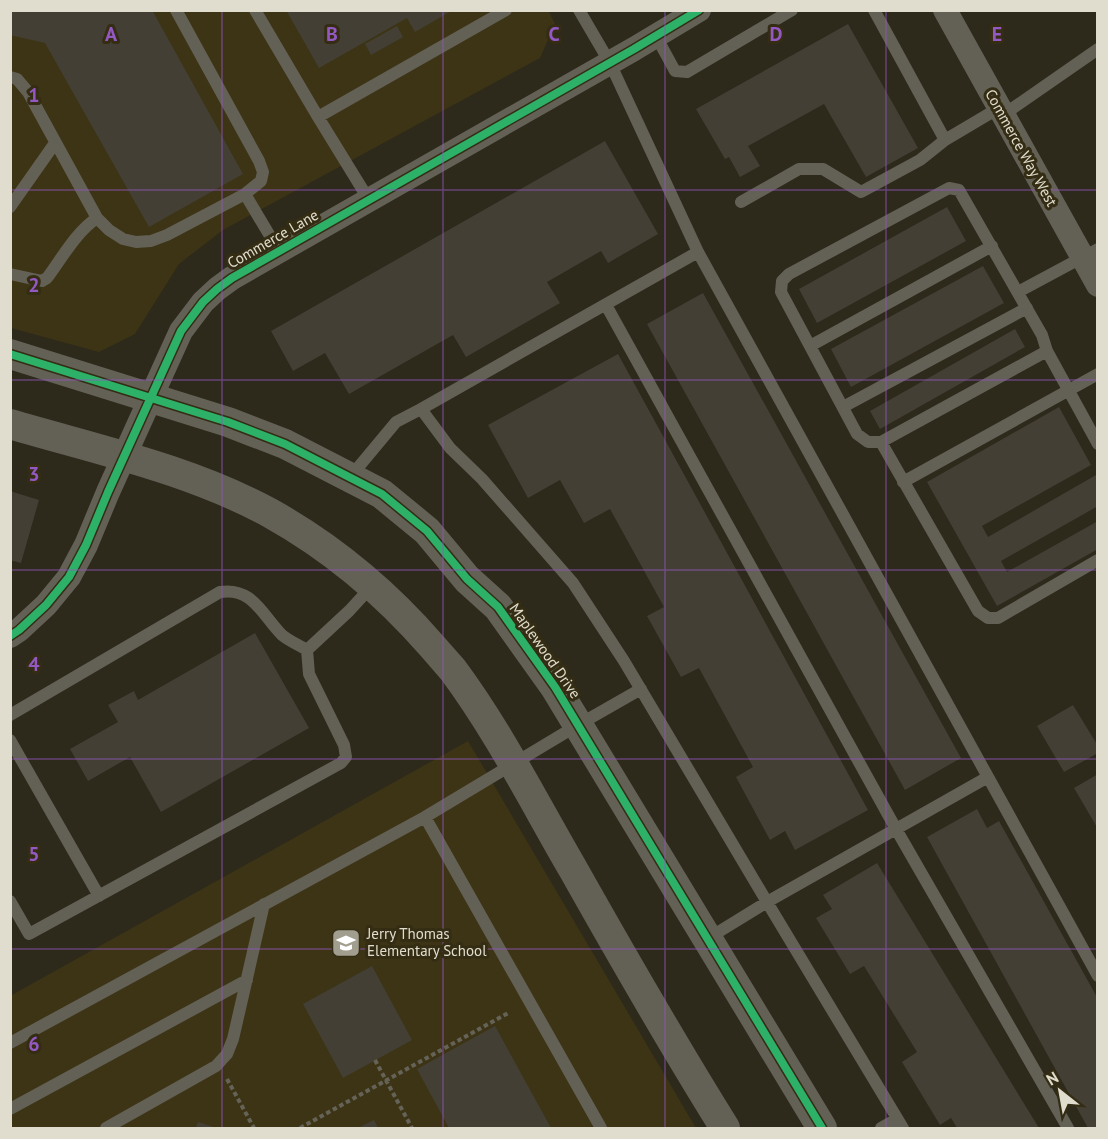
<svg xmlns="http://www.w3.org/2000/svg" width="1108" height="1139" viewBox="0 0 1108 1139" font-family="'PT Sans',sans-serif">
<style>
.built{fill:#3d3416}
.building{fill:#433f34}
.lines{fill:none;stroke-linecap:round;stroke-linejoin:round}
.path{stroke:#656358;stroke-width:4;stroke-dasharray:4.5 3;stroke-linecap:butt}
.service{stroke:#636055;stroke-width:12}
.minor{stroke:#636055;stroke-width:24}
.tertiary{stroke:#636055;stroke-width:30}
.cycleway-casing{stroke:#342d14;stroke-width:11}
.cycleway{stroke:#2db169;stroke-width:8}
.grid{fill:none;stroke:#9458c3;stroke-width:1.5;stroke-opacity:0.55}
.labels{text-anchor:middle;stroke-width:6;stroke-linejoin:round;paint-order:stroke}
.street-label{font-size:15px;fill:#e1ddce;stroke:#342d14}
.poi-label{font-size:15px;fill:#e1ddce;stroke:#342d14;text-anchor:start}
.grid-label{font-size:20px;text-anchor:middle;font-weight:bold;fill:#9458c3;stroke:#342d14;stroke-width:6;stroke-linejoin:round;paint-order:stroke}
</style>
<rect width="100%" height="100%" fill="#2d291b"/>
<path class="built" d="M548,10L555,24L540,58L223,230L179,264L135,334L99,352L11,328L10,11Z
M468,741L696,1128H11L10,996Z"/>
<path class="building" d="M10,10H152L243,174L149,227L45,43L10,35Z
M286,10H453L415,32L407,18L319,68Z
M848,24L918,148L866,177L824,104L748,146L760,166L740,177L729,157L725,159L696,109Z
M397,26L403,37L371,55L365,44Z
M605,141L658,234L608,263L601,251L547,282L560,303L466,357L453,335L349,394L325,353L293,371L271,331Z
M947,207L966,241L817,323L799,289Z
M983,266L1004,303L851,387L831,349Z
M703,293L961,758L905,790L647,324Z
M1015,329L1025,347L880,429L870,411Z
M618,354L868,810L795,850L785,831L770,840L736,777L753,767L699,668L681,677L647,616L664,607L610,509L584,523L560,480L528,498L488,425Z
M1059,407L1091,465L982,526L988,537L1096,475L1098,478V506L1001,561L1007,572L1098,521V549L997,606L927,482Z
M10,491L39,500L21,563L10,560Z
M255,633L309,728L161,812L130,757L88,781L70,749L118,722L108,705L134,691L138,700Z
M1073,705L1098,746V753L1064,772L1037,726Z
M1098,774V829L1074,788Z
M977,809L987,828L999,821L1098,999V1128H1088L927,837Z
M877,863L1039,1128H957L951,1118L940,1125L902,1062L917,1052L864,966L850,974L816,918L832,909L823,895Z
M372,966L412,1040L343,1078L303,1004Z
M495,1026L551,1128H449L417,1069Z
M374,1120L378,1128H358Z
M198,1122L217,1128H196Z"/>
<g class="lines">
<path class="path" d="M375,1060L412,1128
M227,1079L254,1128
M300,1128L510,1012"/>
<path class="service" d="M255,10L318,117L369,200
M874,10L945,140
M656,36L675,71L687,72L792,10
M10,77L17,79L28,92L97,218
M1003,115L1098,49
M318,117L506,10
M245,194L279,251
M741,202L799,169H823L861,192L920,160L945,140L999,108
M10,207L55,143
M10,274L42,281L47,278C62,258 76,232 97,218L109,230L123,239L136,242L151,241L167,235L245,194L261,181L263,172L259,161L176,10
M1018,292L1098,249
M606,305L896,829L1068,1128
M810,346L992,246
M1047,351L881,442H868L857,434L781,292L782,281L789,274L949,188L959,190L1042,335L1047,351L1098,444
M843,407L1027,308
M421,409L450,448L482,479L573,583L624,661L767,902L988,777L698,252L610,63L579,10
M881,442L978,611L988,618H998L1098,560
M351,476L396,422L421,409L698,252
M903,482L1098,374
M10,715L220,592C253,587 262,615 282,635C289,641 299,645 307,650
M10,740L99,896
M988,777L1098,976
M425,817L601,1128
M10,901L29,934L341,763L346,757L344,745L309,674L307,650L349,611L372,586
M707,939L767,902L903,1128
M10,1043L425,817L578,725L641,689
M10,1109L247,980
M106,1128L216,1066L227,1054L233,1039L264,904
M881,1128L897,1119"/>
<path class="minor" d="M945,10L1098,285
M10,636L19,630L46,605L69,577L86,545L108,492L181,331L203,302L217,289L232,278L634,49L699,10"/>
<path class="tertiary" d="M10,354L228,422L285,444L382,494L427,531L467,579L498,607L555,687L822,1128
M10,424C98,450 189,469 270,513C331,547 386,593 432,646C439,654 446,662 453,670C499,732 534,802 573,869C622,956 672,1043 725,1128"/>
<g class="cycleway-casing">
<path id="cycleway" d="M10,354L228,422L285,444L382,494L427,531L467,579L498,607L555,687L822,1128
M10,636L19,630L46,605L69,577L86,545L108,492L181,331L203,302L217,289L232,278L634,49L699,10"/>
</g>
<use href="#cycleway" class="cycleway"/>
</g>
<path class="grid" d="M222,10V1128M443,10V1128M665,10V1128M886,10V1128M10,190H1098M10,380H1098M10,570H1098M10,759H1098M10,949H1098"/>
<defs>
<g id="school-square" transform="scale(1.5)"><rect x="-9" y="-9" width="18" height="18" rx="4" fill="#a29e8f" stroke="#342d14"/><path d="M0-5L7-2L0 1L-7-2ZM-4 1L0 2.5L4 1V4Q0 6-4 4Z" fill="#fff"/></g>
</defs>
<g fill-rule="evenodd">
<use href="#school-square" x="346" y="943"/>
</g>
<g class="labels">
<g class="street-label">
<text transform="translate(1021 148) rotate(61)" y="5">Commerce Way West</text>
<text transform="translate(273 239) rotate(-30)" y="5">Commerce Lane</text>
<text transform="translate(545 651) rotate(55)" y="5">Maplewood Drive</text>
</g>
<g class="poi-label">
<text x="367" y="939">Jerry Thomas<tspan x="367" dy="17">Elementary School</tspan></text>
</g>
</g>
<g class="grid-label">
<text x="111" y="41">A</text>
<text x="332" y="41">B</text>
<text x="554" y="41">C</text>
<text x="776" y="41">D</text>
<text x="997" y="41">E</text>
<text x="34" y="102">1</text>
<text x="34" y="292">2</text>
<text x="34" y="481">3</text>
<text x="34" y="671">4</text>
<text x="34" y="861">5</text>
<text x="34" y="1051">6</text>
</g>
<rect width="1108" height="1139" fill="none" stroke="#e1ddce" stroke-width="24"/>
<g transform="translate(1060 1091) rotate(329)" stroke="#342d14" stroke-width="4.5" paint-order="stroke">
<path d="M0-4.5L10 22L0 15L-10 22Z" fill="#e1ddce"/>
<text y="-9" font-size="16" font-weight="bold" text-anchor="middle" fill="#e1ddce">N</text>
</g>
</svg>
